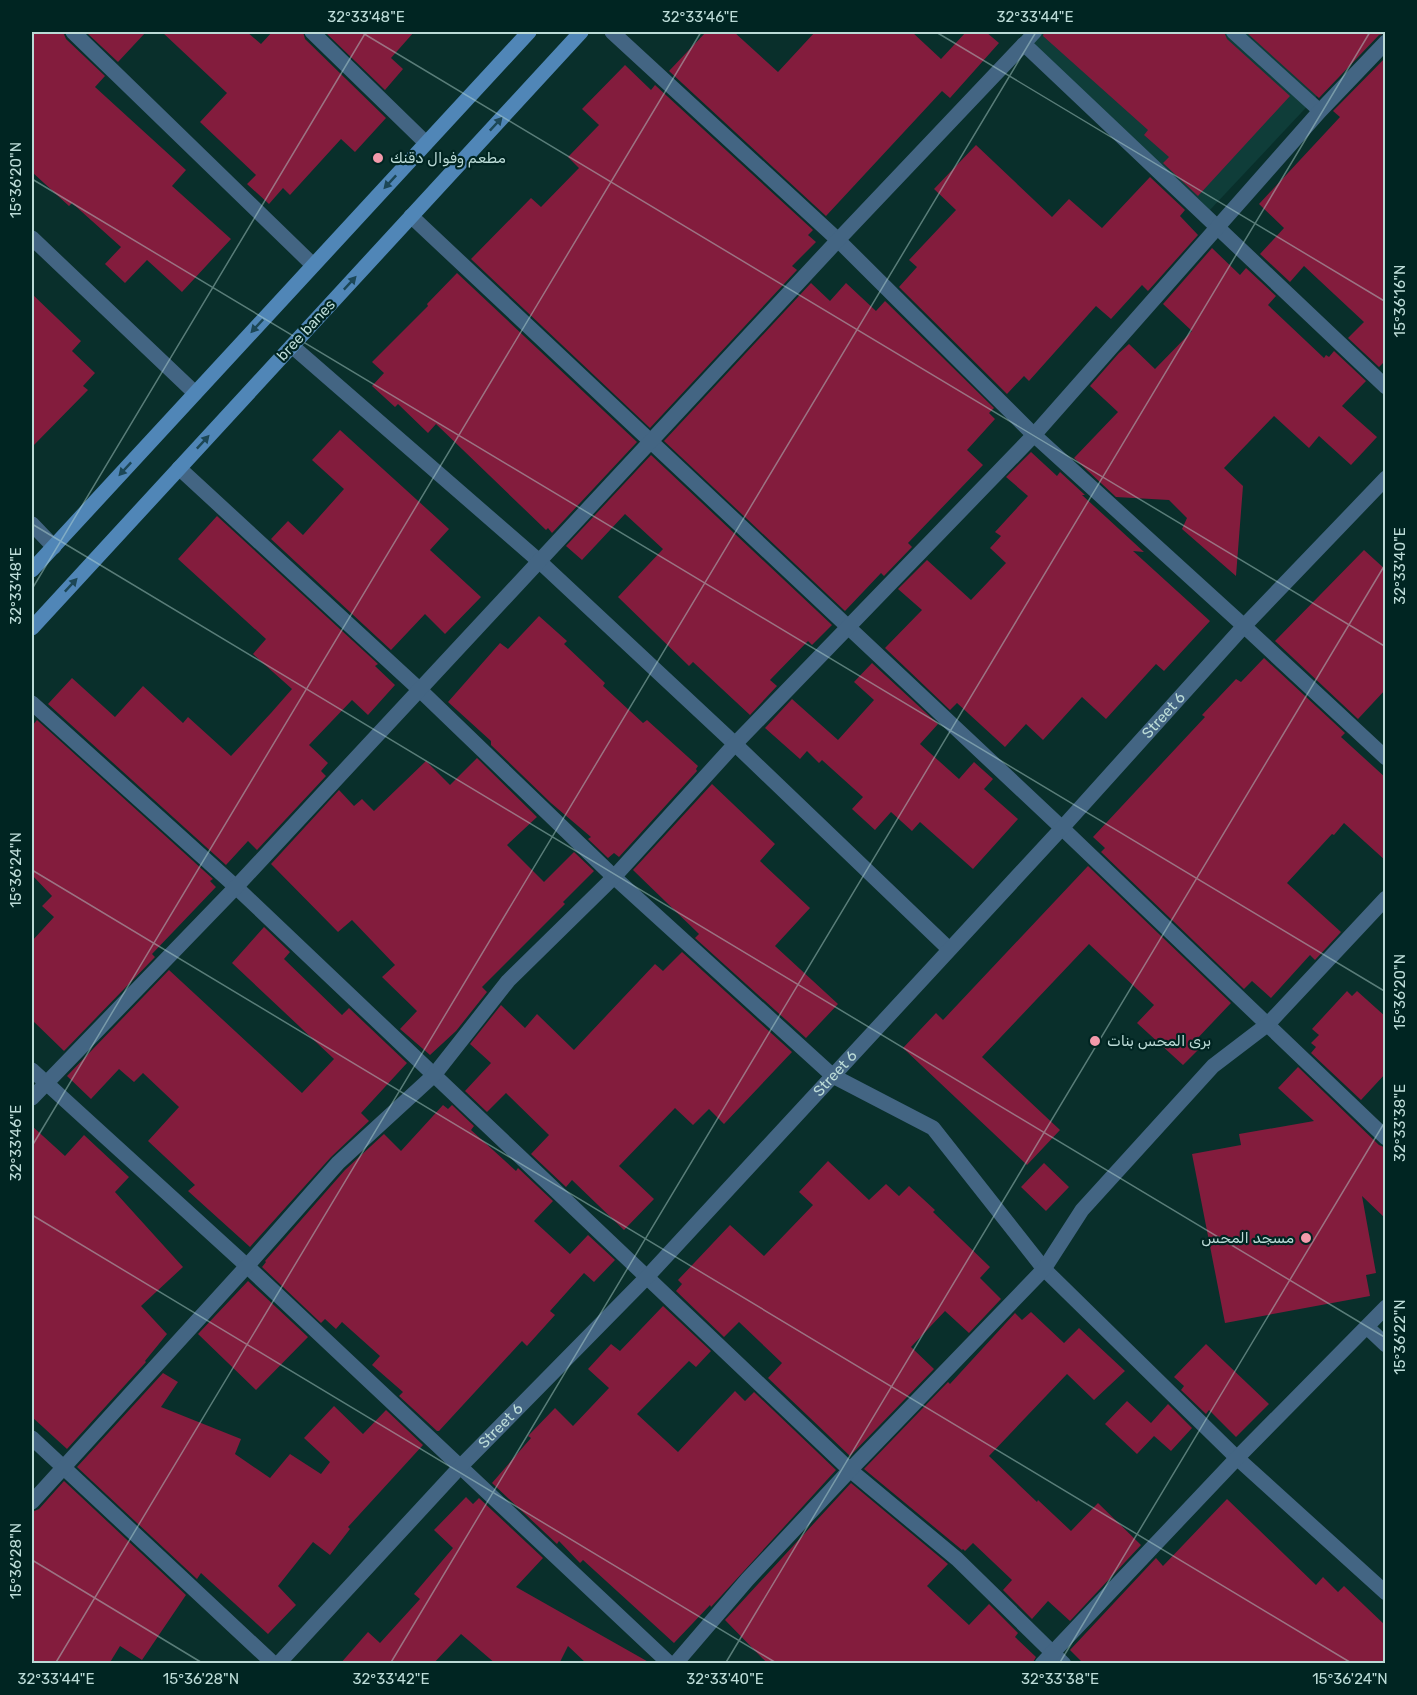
<svg xmlns="http://www.w3.org/2000/svg" width="1417" height="1695" viewBox="0 0 1417 1695" font-family="Rubik,Vazirmatn,sans-serif">
<style>
.built{fill:#0f3d39}
.building{fill:#831c3d}
.lines{fill:none;stroke-linecap:round;stroke-linejoin:round}
.lane{stroke:#436583;stroke-width:14}
.street{stroke:#436583;stroke-width:15}
.secondary{stroke:#5086b7;stroke-width:15}
.oneway{fill:#1c4756}
.ticks{fill:none;stroke:#bbdbd7;stroke-width:1.5;stroke-opacity:0.45}
.poi-dot{fill:#f39aab;stroke:#002522;stroke-width:2}
.labels{text-anchor:middle;stroke-width:4.5;stroke-linejoin:round;paint-order:stroke}
.poi-label{font-size:15px;fill:#bbdbd7;stroke:#002522;text-anchor:start}
.street-label{font-size:15px;fill:#bbdbd7;stroke:#002522}
.neatline{fill:none;stroke:#bbdbd7;stroke-width:2}
.ticks-label{font-size:15px;text-anchor:middle;fill:#bbdbd7}
</style>
<rect width="100%" height="100%" fill="#092f2b"/>
<path class="built" d="M1021,32H1377L1209,211Z"/>
<path class="building" d="M32,32H63L66,39L105,76L95,87L186,170L172,186L231,239L182,292L147,260L125,283L105,264L121,247L72,203L69,206L32,172Z
M86,32H146L118,62Z
M162,32H247L261,44L272,32H303L305,39L386,118L355,152L341,139L290,195L283,188L269,204L247,184L256,175L200,122L227,93Z
M325,32H414L391,58L403,69L385,90Z
M706,32H734L778,72L815,32H912L941,59L966,32H986L999,43L950,98L942,91L826,216L669,71Z
M1044,32H1224L1227,39L1290,96L1198,196L1163,163L1169,157L1144,135L1148,130L1043,36Z
M1246,32H1386V33L1379,35L1319,98Z
M1386,57V360L1379,367L1348,338L1364,322L1304,266L1290,282L1260,254L1284,228L1259,204L1340,117L1333,111Z
M625,65L651,90L655,85L813,230L808,235L816,242L792,266L797,270L650,428L471,259L531,198L541,207L579,168L568,157L599,125L582,109Z
M976,145L1052,217L1069,199L1102,228L1150,177L1185,210L1180,216L1198,235L1148,291L1142,285L1111,319L1096,306L1029,381L1024,376L1007,394L899,287L917,267L909,260L956,210L934,189Z
M1212,248L1240,275L1246,268L1276,296L1268,305L1324,358L1326,355L1329,357L1334,351L1366,381L1342,406L1377,437L1351,465L1319,436L1309,448L1274,416L1224,468L1243,486L1236,576L1182,529L1187,518L1169,500L1116,497L1074,458L1118,412L1090,386L1119,353L1129,344L1155,369L1192,331L1163,304Z
M457,273L637,442L552,533L548,528L546,530L436,424L428,433L398,404L395,407L372,386L384,373L372,362L428,306L427,304Z
M811,283L830,301L846,283L876,311L885,301L994,408L989,413L995,419L967,450L983,465L908,543L912,547L884,576L881,573L845,611L664,441Z
M32,294L81,341L72,351L95,373L83,386L88,390L32,447Z
M340,430L449,529L430,550L481,597L445,634L425,614L391,650L271,539L288,521L303,535L344,489L312,460Z
M1031,452L1057,476L1060,472L1085,495H1082L1144,552L1133,551L1210,621L1164,671L1156,664L1106,719L1082,697L1043,740L1026,724L1005,747L957,703L950,710L885,648L922,610L898,589L927,560L971,600L1006,563L990,548L1001,536L995,532L1028,496L1006,477Z
M651,455L832,625L812,645L808,641L770,680L777,686L750,715L693,662L689,666L618,597L663,549L625,514L582,560L566,546Z
M217,516L378,664L375,666L395,685L368,715L352,700L309,745L328,763L321,771L326,776L257,850L248,841L226,865L48,704L72,678L115,717L143,686L183,723L188,717L231,756L271,713L292,689L253,654L266,639L178,559Z
M1364,550L1386,570V689L1358,719L1275,641Z
M539,616L567,641L564,644L605,683L603,686L643,723L647,720L698,766L696,769L697,771L619,857L614,853L608,858L588,839L591,837L551,803L491,745V741L448,702L500,643L508,649Z
M1264,658L1345,733L1341,737L1386,778V861L1344,823L1334,835L1332,834L1287,883L1341,932L1315,960L1310,955L1271,998L1252,981L1244,989L1101,852L1105,848L1093,837L1205,717L1202,715L1236,679L1241,682Z
M872,663L938,724L920,744L959,779L974,762L993,779L984,789L1018,819L973,869L920,822L912,831L891,812L875,830L852,809L863,797L822,760L819,763L807,751L800,759L765,728L792,699L838,740L874,700L854,682Z
M37,720L213,879L210,881L216,887L152,954L155,957L64,1051L32,1020V941L54,917L42,906L52,896L32,875V726Z
M477,758L537,817L507,845L544,882L574,852L594,871L563,902L565,904L482,987L487,992L456,1031L430,1055L400,1029L417,1011L382,977L395,965L352,920L338,932L271,864L339,790L354,806L362,799L374,811L426,761L450,785Z
M712,784L775,844L760,861L810,908L775,946L838,1004L806,1038L695,938L699,934L633,870Z
M1088,866L1231,1003L1194,1042L1200,1048L1183,1065L1137,1023L1154,1005L1089,944L982,1057L1060,1130L1027,1165L903,1048L936,1013L943,1020Z
M264,927L290,952L284,959L342,1015L349,1008L407,1063L361,1113L369,1121L331,1157L250,1247L188,1191L195,1185L148,1141L179,1107L143,1073L134,1082L119,1069L91,1099L67,1076L169,970L302,1093L334,1059L232,963Z
M682,952L792,1052L724,1124L709,1109L693,1125L675,1108L619,1166L654,1199L624,1230L572,1180L566,1187L531,1154L549,1135L506,1093L487,1112L465,1091L491,1063L470,1044L501,1005L525,1028L537,1014L574,1050L655,964L663,971Z
M1347,991L1352,996L1357,991L1386,1017V1073L1361,1100L1311,1053L1316,1047L1311,1043L1319,1035L1312,1029Z
M1298,1067L1379,1145L1386,1148V1219L1362,1196L1376,1273L1366,1275L1370,1296L1225,1323L1192,1154L1241,1145L1239,1134L1314,1121L1278,1088Z
M443,1105L448,1109L452,1105L474,1126L471,1130L516,1171L518,1168L553,1201L534,1221L570,1254L588,1235L615,1260L594,1282L584,1273L550,1311L555,1315L527,1346L522,1341L439,1431H437L399,1396L403,1392L372,1365L380,1356L342,1322L336,1329L325,1319L321,1323L262,1267L266,1262L265,1261L345,1170L384,1134L401,1151Z
M32,1126L65,1156L84,1135L129,1177L115,1192L183,1267L141,1306L167,1334L145,1361L146,1362L67,1449L32,1417Z
M828,1161L869,1200L886,1184L899,1196L909,1186L935,1210L933,1212L990,1267L980,1278L1001,1299L969,1333L945,1311L911,1347L934,1369L850,1456L768,1378L782,1363L739,1322L724,1337L676,1291L682,1284L678,1280L730,1225L764,1256L813,1205L799,1192Z
M1044,1163L1069,1187L1046,1211L1021,1187Z
M248,1281L308,1337L256,1390L198,1334Z
M663,1306L711,1351L696,1367L689,1361L637,1414L678,1452L735,1391L745,1401L754,1392L836,1470L711,1607L710,1605L674,1643L583,1560L580,1563L559,1541L557,1544L492,1483L531,1438L528,1436L555,1408L573,1426L609,1388L588,1369L611,1344L620,1351Z
M1031,1312L1064,1343L1079,1328L1125,1371L1094,1400L1067,1374L989,1456L1037,1502L1038,1500L1071,1531L1098,1503L1141,1545L1070,1621L1048,1601L1032,1619L1003,1590L1012,1580L973,1543L965,1551L963,1549L962,1550L864,1469L948,1382L950,1384L1015,1313L1022,1320Z
M1206,1344L1269,1404L1236,1437L1209,1410L1206,1414L1181,1390L1184,1386L1174,1377Z
M163,1373L178,1382L161,1407L241,1439L235,1454L270,1478L290,1454L321,1474L330,1462L304,1438L334,1406L363,1434L386,1410L423,1445L348,1527L350,1529L330,1555L313,1542L278,1586L296,1605L268,1634L201,1573L197,1579L77,1467Z
M1127,1401L1151,1423L1168,1404L1192,1428L1171,1451L1154,1436L1137,1454L1105,1424Z
M64,1481L186,1595L142,1660L120,1646L109,1664H32V1512L39,1509Z
M851,1483L948,1564L927,1586L969,1625L989,1604L1018,1633L1015,1637L1036,1657L1032,1664H768L725,1620Z
M466,1497L473,1504L479,1498L543,1558L516,1587L652,1664H587L568,1646L559,1664H496L461,1634L433,1664H340L368,1632L380,1643L420,1599L414,1594L453,1548L434,1530Z
M1227,1499L1316,1585L1323,1577L1338,1592L1344,1586L1386,1626V1664H1084L1070,1650L1156,1558L1163,1566Z"/>
<g class="lines">
<path class="lane" d="M1233,32L1320,111
M1024,44L1035,32"/>
<g class="street">
<path d="M73,32L313,265"/>
<path d="M312,32L426,143"/>
<path d="M612,32L838,240L1034,435L1244,626L1386,758"/>
<path d="M411,216L1062,828L1386,1138"/>
<path d="M32,238L195,393"/>
<path d="M292,346L539,561L735,744L949,949"/>
<path d="M179,468L420,690L614,877L833,1076L933,1128L1044,1269L1237,1458L1386,1593"/>
<path d="M32,524L54,547"/>
<path d="M32,703L236,887L850,1470L957,1559L1064,1664"/>
<path d="M32,1070L247,1266L670,1664"/>
<path d="M32,1098L236,887L838,240L1024,44L1386,387"/>
<path d="M1367,1327L1386,1345"/>
<path d="M32,1438L274,1664"/>
<path d="M32,1502L247,1266L338,1163L434,1075L508,981L614,877L735,744L1034,435L1320,111L1386,42"/>
<path id="s1" d="M278,1664L460,1467L647,1277L1062,828L1244,626L1386,478"/>
<path d="M675,1664L747,1580L850,1470L1044,1269L1082,1210L1213,1066L1268,1024L1386,898"/>
<path d="M1042,1664L1237,1458L1386,1307"/>
</g>
<path class="secondary" d="M32,570L529,32
M32,628L581,32"/>
</g>
<defs><path id="oneway-solid" d="M-6-.8H1V-3.2L6.5 0L1 3.2V.8H-6Z" transform="scale(1.5)"/></defs>
<g class="oneway">
<use href="#oneway-solid" transform="translate(496 124) rotate(-47)"/>
<use href="#oneway-solid" transform="translate(390 182) rotate(133)"/>
<use href="#oneway-solid" transform="translate(350 283) rotate(-47)"/>
<use href="#oneway-solid" transform="translate(257 326) rotate(133)"/>
<use href="#oneway-solid" transform="translate(203 442) rotate(-47)"/>
<use href="#oneway-solid" transform="translate(125 469) rotate(133)"/>
<use href="#oneway-solid" transform="translate(71 585) rotate(-47)"/>
</g>
<path class="ticks" d="M361,32L1386,647M936,32L1386,302M32,179L1386,992M32,524L1386,1338M32,589L366,32M32,870L1353,1664M32,1146L701,32M32,1215L778,1664M32,1560L204,1664M55,1664L1036,32M390,1664L1370,32M725,1664L1386,563M1059,1664L1386,1120"/>
<g class="poi-dot">
<circle cx="378" cy="158" r="6"/>
<circle cx="1095" cy="1041" r="6"/>
<circle cx="1306" cy="1238" r="6"/>
</g>
<g class="labels">
<g class="poi-label">
<text x="390" y="163">مطعم وفوال دقنك</text>
<text x="1107" y="1046">برى المحس بنات</text>
<text x="1294" y="1243" text-anchor="end">مسجد المحس</text>
</g>
<g class="street-label">
<text transform="translate(306 330) rotate(-47)" y="5">bree banes</text>
<text dy="5" stroke="none"><textPath href="#s1" startOffset="1298">Street 6</textPath></text>
<text dy="5" stroke="none"><textPath href="#s1" startOffset="812">Street 6</textPath></text>
<text dy="5" stroke="none"><textPath href="#s1" startOffset="326">Street 6</textPath></text>
</g>
</g>
<rect width="1417" height="1695" fill="none" stroke="#002522" stroke-width="66"/>
<rect x="33" y="33" width="1351" height="1629" class="neatline"/>
<g class="ticks-label">
<text x="366" y="22">32°33'48"E</text>
<text x="700" y="22">32°33'46"E</text>
<text x="1035" y="22">32°33'44"E</text>
<text transform="translate(16 180) rotate(-90)" y="5">15°36'20"N</text>
<text transform="translate(1400 301) rotate(-90)" y="5">15°36'16"N</text>
<text transform="translate(1400 566) rotate(-90)" y="5">32°33'40"E</text>
<text transform="translate(16 586) rotate(-90)" y="5">32°33'48"E</text>
<text transform="translate(16 870) rotate(-90)" y="5">15°36'24"N</text>
<text transform="translate(1400 992) rotate(-90)" y="5">15°36'20"N</text>
<text transform="translate(1400 1123) rotate(-90)" y="5">32°33'38"E</text>
<text transform="translate(16 1143) rotate(-90)" y="5">32°33'46"E</text>
<text transform="translate(1400 1337) rotate(-90)" y="5">15°36'22"N</text>
<text transform="translate(16 1561) rotate(-90)" y="5">15°36'28"N</text>
<text x="56" y="1684">32°33'44"E</text>
<text x="201" y="1684">15°36'28"N</text>
<text x="391" y="1684">32°33'42"E</text>
<text x="725" y="1684">32°33'40"E</text>
<text x="1060" y="1684">32°33'38"E</text>
<text x="1350" y="1684">15°36'24"N</text>
</g>
</svg>
